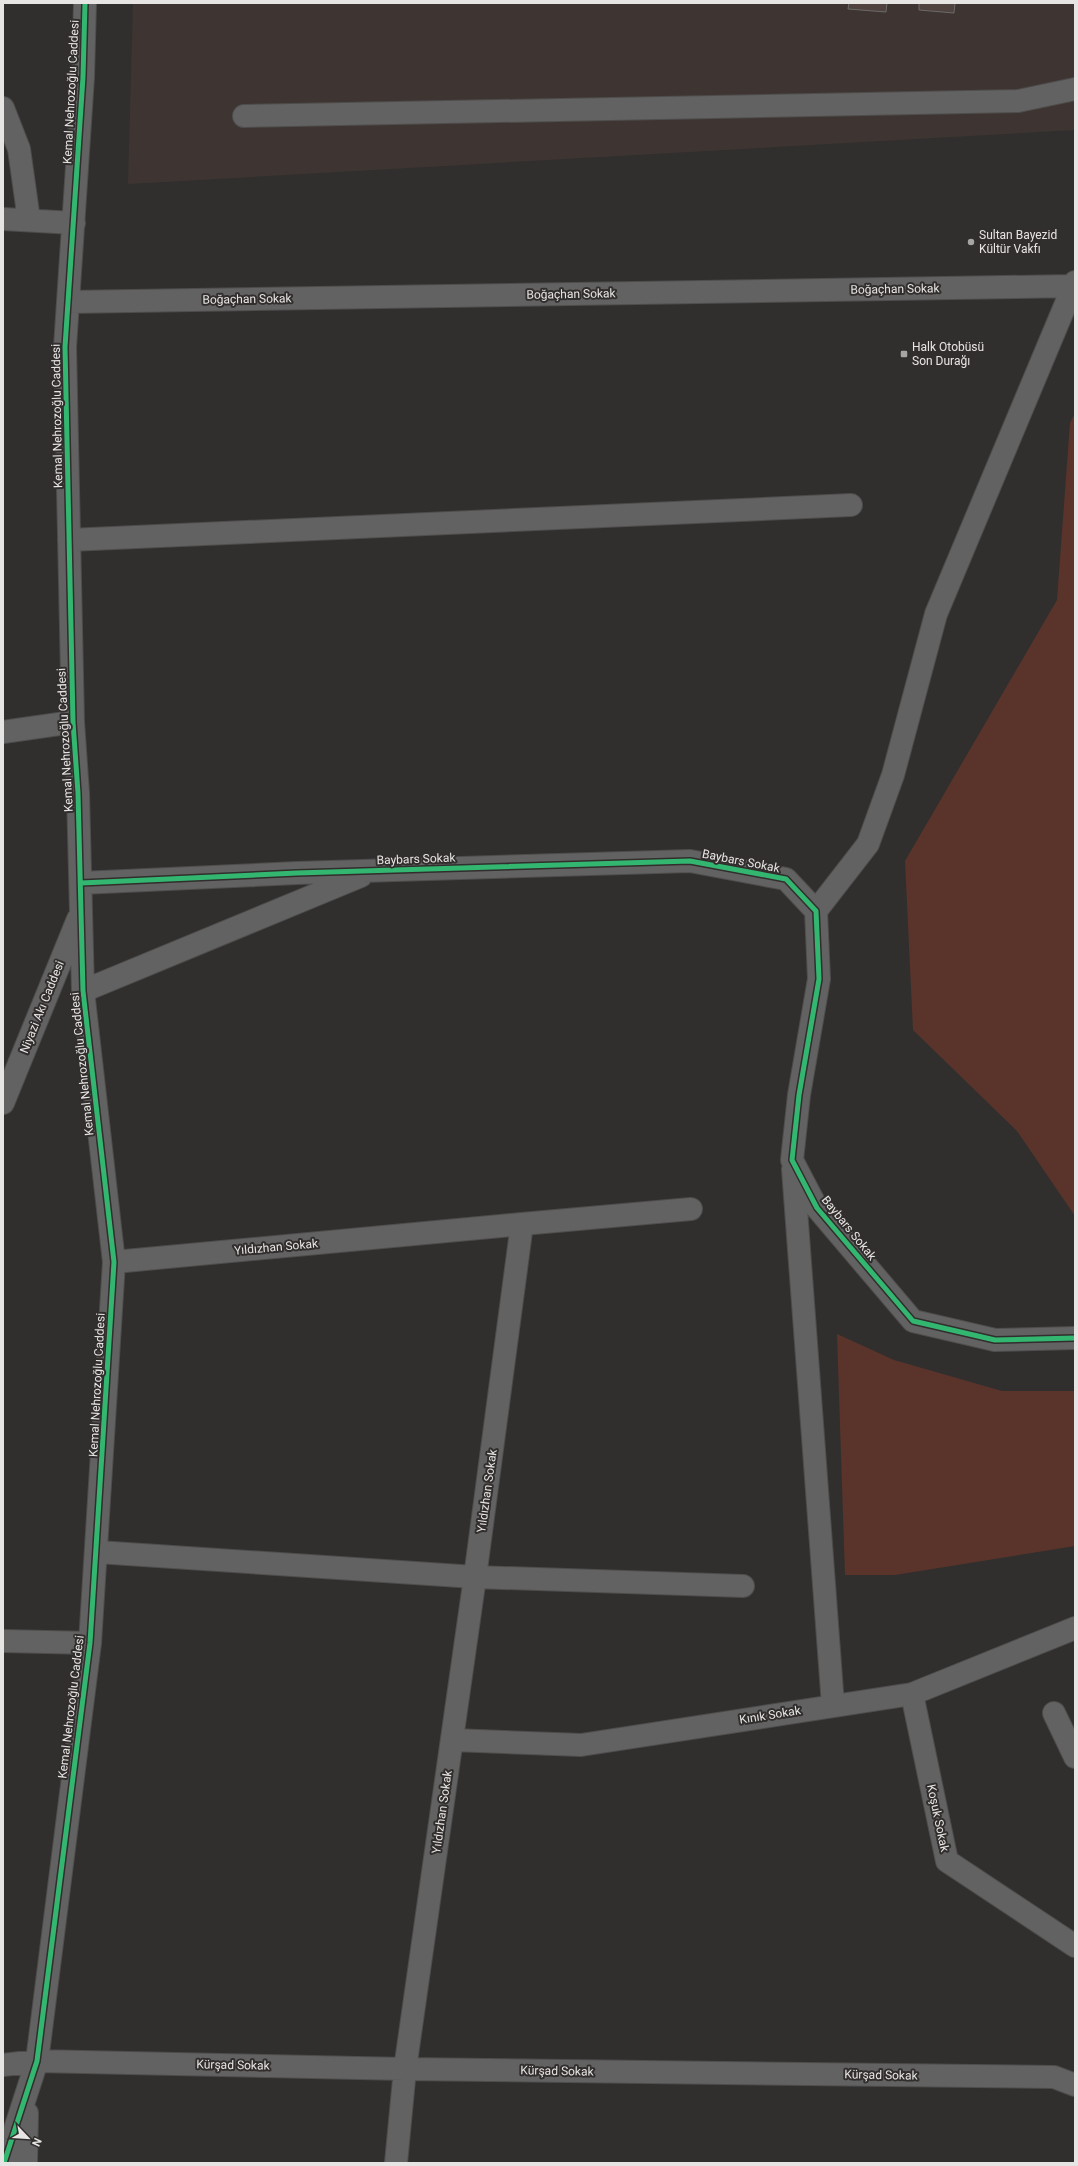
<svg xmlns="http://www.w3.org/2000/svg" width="1078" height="2166" viewBox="0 0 1078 2166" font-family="Roboto,sans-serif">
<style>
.built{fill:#3e3532}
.green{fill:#5a342b}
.building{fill:#50423e;stroke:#6a6969}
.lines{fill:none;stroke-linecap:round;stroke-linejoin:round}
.minor-casing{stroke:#4e4d4c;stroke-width:24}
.minor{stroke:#636262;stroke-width:22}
.cycleway-casing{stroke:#312e2d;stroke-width:8}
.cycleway{stroke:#33b770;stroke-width:5}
.poi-dot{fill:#a7a5a4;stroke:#312e2d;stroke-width:1.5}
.labels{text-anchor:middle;stroke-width:4;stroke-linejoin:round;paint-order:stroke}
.street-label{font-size:12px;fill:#e7e5e4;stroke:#312e2d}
.poi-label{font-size:12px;fill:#e7e5e4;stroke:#312e2d;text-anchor:start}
</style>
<rect width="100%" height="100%" fill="#302f2e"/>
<path class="built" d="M133,3H1075V130L128,184Z"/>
<path class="green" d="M1075,413V1216L1017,1131L913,1030L905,861L1057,600L1070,423Z
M837,1334L894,1360L1002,1391H1075V1546L895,1575H845Z"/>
<path class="building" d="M849,3H887L886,12L848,9Z
M919,3H955L954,13L919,10Z"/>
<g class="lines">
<g class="minor-casing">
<path id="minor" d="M3,108L19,149L29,220
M244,116L1018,101L1075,89
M3,219L74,223
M68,302L1073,286
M69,540L851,505
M3,732L73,722
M81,883L297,873L690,861L786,879L816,911L819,979L799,1095L792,1160L817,1208L913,1321L995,1340L1075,1338
M816,911L868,844L893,775L936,614L1075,282
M83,991L361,876
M3,1103L78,919
M793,1169L833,1705
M522,1224L691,1209
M114,1262L522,1224L475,1577L405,2069L396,2163
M97,1552L475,1577L743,1586
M3,1641L90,1643
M912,1694L947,1861L1075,1946
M1054,1713L1075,1757
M453,1740L581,1745L912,1694L1075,1628
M3,2065L37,2061L405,2069L1054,2077L1075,2085
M4,2163L37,2061L90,1643L114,1262L83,991L78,793L73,722L65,347L83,77L85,3
M26,2163L27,2113"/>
</g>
<use href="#minor" class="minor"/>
<g class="cycleway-casing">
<path id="cycleway" d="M81,883L297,873L690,861L786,879L816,911L819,979L799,1095L792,1160L817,1208L913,1321L995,1340L1075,1338
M4,2163L37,2061L90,1643L114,1262L83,991L78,793L73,722L65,347L83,77L85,3"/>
</g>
<use href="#cycleway" class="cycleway"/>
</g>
<g class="poi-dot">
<circle cx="971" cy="242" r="4"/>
<rect x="900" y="350" width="8" height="8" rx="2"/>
</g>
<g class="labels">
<g class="street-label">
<text transform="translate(71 92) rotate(-87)" y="4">Kemal Nehrozoğlu Caddesi</text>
<text transform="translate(895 289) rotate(-1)" y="4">Boğaçhan Sokak</text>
<text transform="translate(571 294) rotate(-1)" y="4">Boğaçhan Sokak</text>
<text transform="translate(247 299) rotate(-1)" y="4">Boğaçhan Sokak</text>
<text transform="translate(57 416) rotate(-91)" y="4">Kemal Nehrozoğlu Caddesi</text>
<text transform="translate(65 740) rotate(-93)" y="4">Kemal Nehrozoğlu Caddesi</text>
<text transform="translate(416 859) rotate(-2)" y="4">Baybars Sokak</text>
<text transform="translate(741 861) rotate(11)" y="4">Baybars Sokak</text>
<text transform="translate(42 1007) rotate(-68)" y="4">Niyazi Akı Caddesi</text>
<text transform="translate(82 1064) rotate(-96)" y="4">Kemal Nehrozoğlu Caddesi</text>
<text transform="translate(849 1228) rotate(51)" y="4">Baybars Sokak</text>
<text transform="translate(276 1247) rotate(-5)" y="4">Yıldızhan Sokak</text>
<text transform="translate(97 1385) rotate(-87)" y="4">Kemal Nehrozoğlu Caddesi</text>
<text transform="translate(487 1491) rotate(-82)" y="4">Yıldızhan Sokak</text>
<text transform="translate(71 1707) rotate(-83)" y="4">Kemal Nehrozoğlu Caddesi</text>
<text transform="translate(770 1715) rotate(-9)" y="4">Kınık Sokak</text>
<text transform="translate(442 1812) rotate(-82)" y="4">Yıldızhan Sokak</text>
<text transform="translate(938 1818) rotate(78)" y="4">Koşuk Sokak</text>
<text transform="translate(233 2065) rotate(1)" y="4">Kürşad Sokak</text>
<text transform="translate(557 2071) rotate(1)" y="4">Kürşad Sokak</text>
<text transform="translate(881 2075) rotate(1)" y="4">Kürşad Sokak</text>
</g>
<g class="poi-label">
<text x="979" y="239">Sultan Bayezid<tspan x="979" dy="14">Kültür Vakfı</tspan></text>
<text x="912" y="351">Halk Otobüsü<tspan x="912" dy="14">Son Durağı</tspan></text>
</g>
</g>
<rect width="1078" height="2166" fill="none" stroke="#e7e5e4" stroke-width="8"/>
<g transform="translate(28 2138) rotate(115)" stroke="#312e2d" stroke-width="3" paint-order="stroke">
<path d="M0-3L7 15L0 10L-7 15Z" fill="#e7e5e4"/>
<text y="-6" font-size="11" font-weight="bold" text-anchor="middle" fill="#e7e5e4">N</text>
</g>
</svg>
